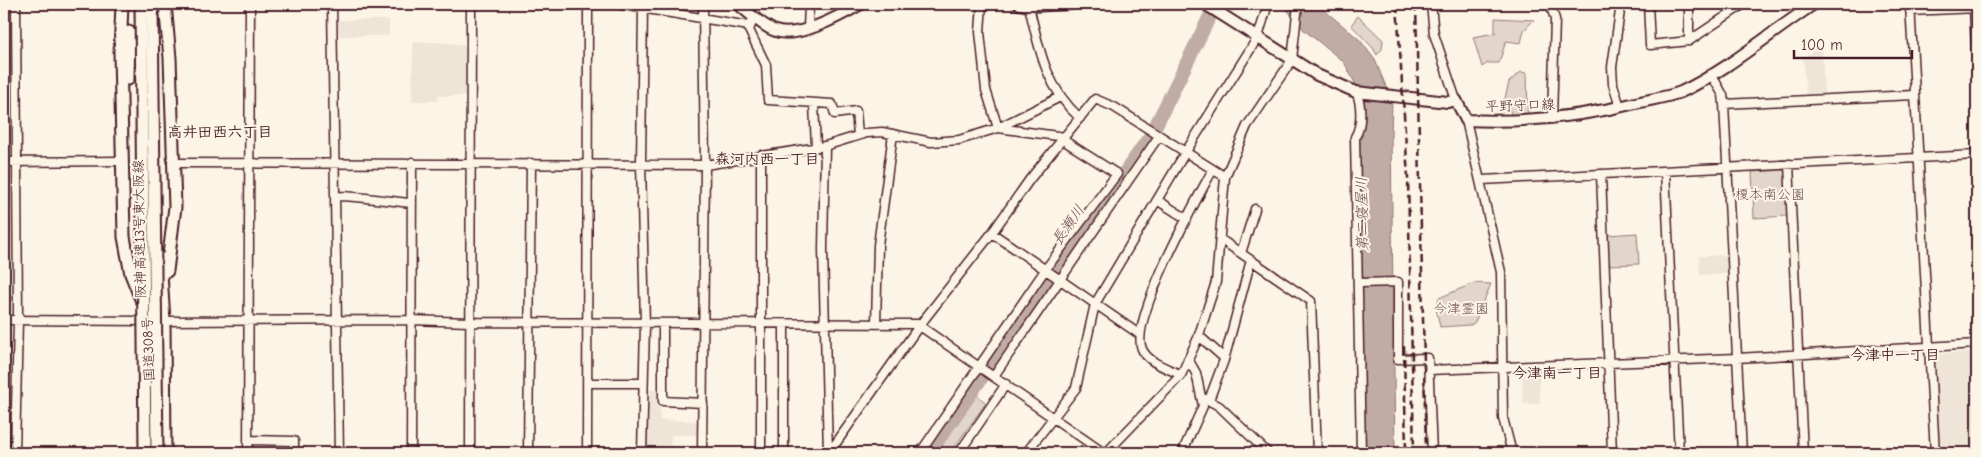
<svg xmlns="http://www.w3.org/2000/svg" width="1981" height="457" viewBox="0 0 1981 457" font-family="'Comic Neue','Klee One',sans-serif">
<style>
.built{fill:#eee5d7}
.green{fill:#e2d5ca;stroke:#967a7a}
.water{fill:#c0aca5;stroke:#917474}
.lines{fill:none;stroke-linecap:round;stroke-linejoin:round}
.river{stroke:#c0aca5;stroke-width:14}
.minor-casing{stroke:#4a1f2b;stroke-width:11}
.major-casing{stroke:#4a1f2b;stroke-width:14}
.highway-casing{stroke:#4a1f2b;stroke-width:15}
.minor{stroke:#fcf5e5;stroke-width:8}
.major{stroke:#fcf5e5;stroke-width:10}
.highway{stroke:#fcf5e5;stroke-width:11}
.rail{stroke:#4a1f2b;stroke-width:2.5;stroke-dasharray:8 4;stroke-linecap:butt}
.highway-bridge-casing{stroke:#4a1f2b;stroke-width:15;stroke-linecap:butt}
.highway-bridge{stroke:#fcf5e5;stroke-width:11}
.labels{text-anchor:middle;stroke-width:4;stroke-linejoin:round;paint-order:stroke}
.street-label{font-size:14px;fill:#4a1f2b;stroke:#fcf5e5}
.park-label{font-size:14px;fill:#704c53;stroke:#fcf5e5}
.neighbourhood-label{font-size:15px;font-weight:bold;fill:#4a1f2b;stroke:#fcf5e5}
.water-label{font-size:15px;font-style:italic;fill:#6d4950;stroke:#fcf5e5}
</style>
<rect width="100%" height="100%" fill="#fcf5e5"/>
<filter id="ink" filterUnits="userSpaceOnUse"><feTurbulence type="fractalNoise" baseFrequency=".02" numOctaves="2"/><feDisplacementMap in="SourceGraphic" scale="10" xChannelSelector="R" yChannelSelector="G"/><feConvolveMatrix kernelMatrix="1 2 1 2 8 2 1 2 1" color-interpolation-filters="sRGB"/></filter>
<g filter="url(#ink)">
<path class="built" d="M338,20H389V36H339Z
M413,42H439L463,45L466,48V96H438V101H412Z
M1822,45L1824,96H1806L1803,58Z
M1727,255L1728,274L1700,275L1699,256Z
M1977,352V453H1938L1932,354Z
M1522,372H1539L1540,404H1523Z
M646,390H660V420L700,421L699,435H671L670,453H646Z"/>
<path class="green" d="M1358,16L1383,40L1382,49L1377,55L1373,48L1351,25Z
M1495,18L1534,20L1524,30L1521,43L1506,41L1499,63H1488L1482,67L1473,37L1495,33Z
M1521,72L1527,73L1528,114L1512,115L1509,109L1503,106L1509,82Z
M1785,170L1788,216L1754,218L1752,172Z
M1637,233L1639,264L1609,265L1607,235Z
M1474,283L1491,284L1475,322L1471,325L1440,327L1436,308L1439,298Z
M977,395L986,403L950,453H934Z"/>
<path class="water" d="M1282,4H1317L1360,40L1375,60L1392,101L1391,135L1395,453H1364L1359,140L1362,137V106L1357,87L1344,62L1304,30Z"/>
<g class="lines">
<path class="river" d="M929,453L1151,135L1216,4"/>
<g class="minor-casing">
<path id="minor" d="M332,4L339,453
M617,4L749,26
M982,4L980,32L986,90L998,128
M1431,4L1434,34L1456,100
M1550,4L1555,19L1552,119
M1648,4L1650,45L1689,41L1744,4
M1689,4V41
M1910,4L1935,453
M1029,6C1039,49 1046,88 1080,118
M1974,8L1977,67
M1910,11L1977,8
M754,17L749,30L766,65L768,100L832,104L835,114L856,111L858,135
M808,28L809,4
M1711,74L1723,95L1724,104L1742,453
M1356,92C1362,104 1362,126 1355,137L1361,453
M814,104L816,147
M1724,104L1914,95
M1620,107L1613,84L1612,67L1621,4
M1466,120L1501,272L1503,418L1512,453
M998,128L1065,137
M825,146L823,249L828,453
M761,155V453
M4,162L122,161
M174,163L705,165L825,146L867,133L882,132L931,142L959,140L998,128L1060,97
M1789,164L1803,453
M1665,171L1679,453
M1601,174L1612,453
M1482,180L1977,155
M335,196C361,196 386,201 412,203
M1157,200L1187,219
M992,233L1139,334
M1220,239L1311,301L1317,453
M1241,253L1255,209
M1359,283L1398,282V359L1428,358L1432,453
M4,320L147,321
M161,321L411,320L469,322L917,324L1104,453
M663,323V401L703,403
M784,324V453
M876,324L878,245L893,134
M1199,336L1224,358
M1429,370L1737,358L1977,344
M1181,375C1168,368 1148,363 1142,349C1129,320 1196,201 1212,171
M994,376L1159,136
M587,383H642
M1206,399L1219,406L1268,453
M1209,400L1224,360L1251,260
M248,440L294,441V453
M15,453L18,320L16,4
M248,453L250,4
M411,453L412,162
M470,453L471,4
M528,453L531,163
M587,453L588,4
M642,453L645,324L641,163L643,7
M702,453L705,165L703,4
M829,453L919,326L992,233L1030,179L1095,99L1114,107L1225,177
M920,453L1045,270L1117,174L1063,140
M959,453L1006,384
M1026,453L1076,388L1095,304L1185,153L1258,37L1268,4
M1106,453L1181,375L1198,338L1216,282L1225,177L1247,126L1292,60L1298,4
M1182,453L1203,406L1196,373L1188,359"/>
</g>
<g class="major-casing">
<path id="major" d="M738,4C749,13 760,24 773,30C796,41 842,15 861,4
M1019,4L1029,6L1070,4
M1205,4L1317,75L1356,92L1448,102L1456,100L1466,120C1526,123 1582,117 1640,102C1653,99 1668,97 1681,92C1729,69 1770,33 1814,4"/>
</g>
<g class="highway-casing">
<path id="highway" d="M122,4L120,53L124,237L131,274L141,299
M165,4L170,58L175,207L167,271
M128,79L129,32
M160,258L164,321L165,453"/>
</g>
<use href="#minor" class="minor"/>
<use href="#major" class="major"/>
<use href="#highway" class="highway"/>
<path class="rail" d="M1397,4L1408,178L1414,453
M1416,4L1426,453
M1404,346L1406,453"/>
<g class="highway-bridge-casing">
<path id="highway-bridge" d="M141,4L145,453
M152,4L157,453"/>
</g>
<use href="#highway-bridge" class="highway-bridge"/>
</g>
</g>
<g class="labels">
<g class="street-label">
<text transform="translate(1520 105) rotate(-2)" y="5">平野守口線</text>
<text transform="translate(139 229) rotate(-91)" y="5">阪神高速13号東大阪線</text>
<text transform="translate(148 349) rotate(-92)" y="5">国道308号</text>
</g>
<g class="park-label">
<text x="1770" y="199">榎本南公園</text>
<text x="1461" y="313">今津霊園</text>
</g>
<g class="neighbourhood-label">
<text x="220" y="137">高井田西六丁目</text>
<text x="767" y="164">森河内西一丁目</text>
<text x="1895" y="360">今津中一丁目</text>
<text x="1557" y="378">今津南一丁目</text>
</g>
<g class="water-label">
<text transform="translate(1362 214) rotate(-91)" y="5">第二寝屋川</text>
<text transform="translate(1068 225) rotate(-55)" y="5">長瀬川</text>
</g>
</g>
<rect width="1981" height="457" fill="none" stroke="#fcf5e5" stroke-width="20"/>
<rect x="10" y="10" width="1961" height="437" fill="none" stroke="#4a1f2b" stroke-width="2" filter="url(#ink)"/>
<path d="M1794 50v8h118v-8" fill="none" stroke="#4a1f2b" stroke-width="2.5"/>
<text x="1801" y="50" font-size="15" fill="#4a1f2b" stroke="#fcf5e5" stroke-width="4" paint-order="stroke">100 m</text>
</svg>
